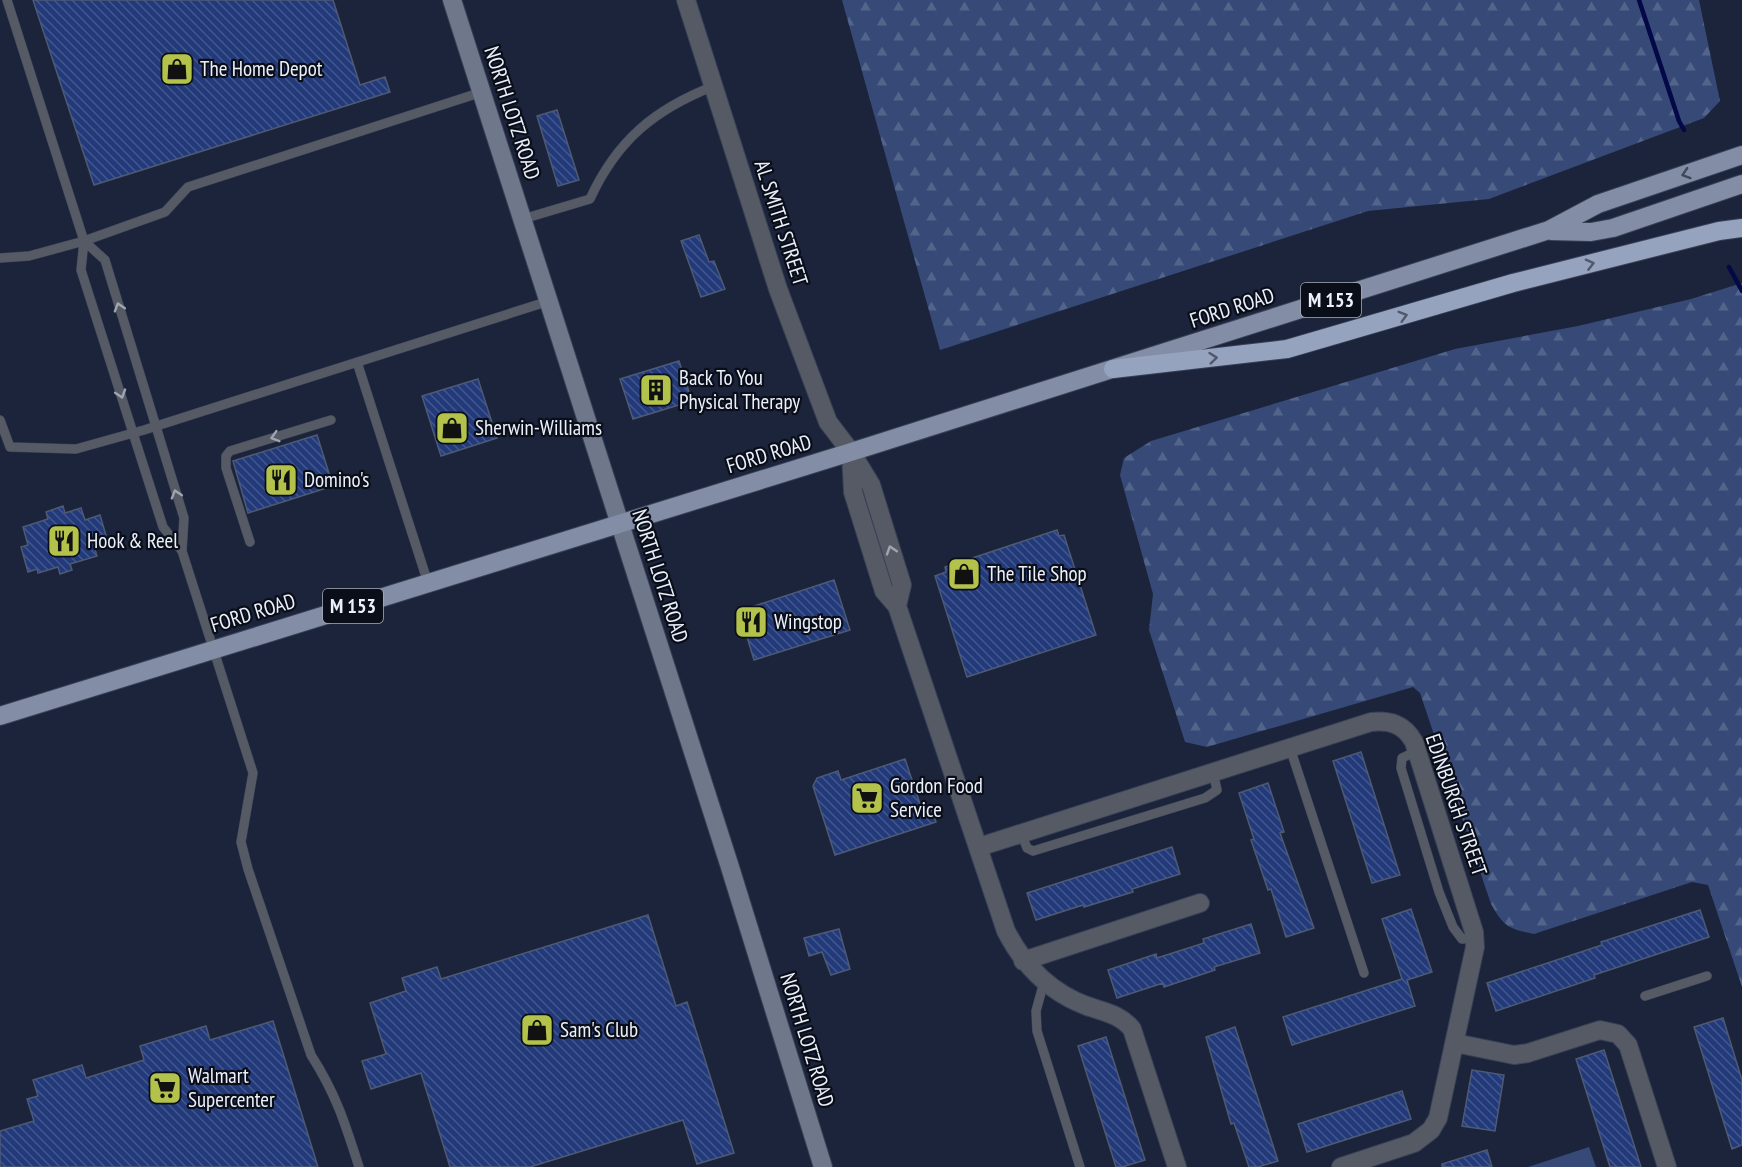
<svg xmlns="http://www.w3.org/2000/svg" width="1742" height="1167" viewBox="0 0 1742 1167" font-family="'PT Sans Narrow',sans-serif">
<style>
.green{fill:#364977}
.forest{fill:url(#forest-firs)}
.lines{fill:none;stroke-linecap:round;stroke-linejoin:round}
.stream{stroke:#030947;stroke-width:4.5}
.building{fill:url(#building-back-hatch);stroke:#4e5a73;stroke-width:1.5}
.lane-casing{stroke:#384156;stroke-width:10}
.street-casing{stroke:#384156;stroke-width:20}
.secondary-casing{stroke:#384156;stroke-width:20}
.primary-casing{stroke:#384156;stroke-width:20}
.highway-casing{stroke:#384156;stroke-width:20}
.lane{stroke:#555a65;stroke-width:9}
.street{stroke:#555a65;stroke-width:18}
.secondary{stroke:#6f778a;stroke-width:18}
.primary{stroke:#838ea6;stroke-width:18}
.highway{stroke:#96a3bf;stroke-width:18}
.oneway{stroke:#404858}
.oneway2{stroke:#50586c}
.oneway3{stroke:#a0a5b0}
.labels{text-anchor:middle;stroke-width:4.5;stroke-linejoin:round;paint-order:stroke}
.shield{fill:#0a0e18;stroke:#a8acb8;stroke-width:1.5}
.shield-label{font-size:20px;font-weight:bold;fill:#ebf0fc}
.poi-label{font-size:21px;fill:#ebf0fc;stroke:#0a0e18;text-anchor:start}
.street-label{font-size:21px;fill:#ebf0fc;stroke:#0a0e18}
</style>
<defs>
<pattern id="forest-firs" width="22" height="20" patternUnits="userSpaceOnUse" patternTransform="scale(1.5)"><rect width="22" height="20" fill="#364977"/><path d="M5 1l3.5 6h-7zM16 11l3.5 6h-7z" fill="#53648b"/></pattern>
<pattern id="building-back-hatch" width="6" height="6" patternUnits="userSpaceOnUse" patternTransform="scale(1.5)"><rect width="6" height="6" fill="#233a7a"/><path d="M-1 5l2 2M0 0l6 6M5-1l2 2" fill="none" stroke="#43578e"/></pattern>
</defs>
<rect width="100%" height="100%" fill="#1b243b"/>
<path class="green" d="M1589,1147L1596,1167H1528Z"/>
<path class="forest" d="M842,0H1699L1720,101L1704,118L1489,199L1368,211L940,350Z
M1742,283V987L1708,885L1692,882L1534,934C1509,929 1504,927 1491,904L1420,693L1413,687L1207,747L1185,742L1149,630L1153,594L1120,475L1124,458L1151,441L1455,349L1578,326L1691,299Z"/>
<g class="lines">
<path class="stream" d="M1639,0L1679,121L1684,130
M1729,267L1742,291"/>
</g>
<path class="building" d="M33,0H333L360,85L385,77L390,92L94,185Z
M557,110L579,180L558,186L537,116Z
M699,235L709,262L714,261L725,289L701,297L681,241Z
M679,361L692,401L633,419L620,379Z
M478,379L497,438L441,456L422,396Z
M317,435L333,486L248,513L233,461Z
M63,506L65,513L81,508L85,520L100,515L107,539L93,543L97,556L70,564L72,570L60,574L58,567L38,573L37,569L28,572L21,547L28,545L23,527L48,519L46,512Z
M1057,530L1059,536L1064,535L1096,635L967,677L935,576L946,572L945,567Z
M834,580L850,630L754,660L739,611Z
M1361,752L1400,875L1372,883L1333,761Z
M905,759L923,813L932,810L936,822L835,855L813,786L817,778L838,771L841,780Z
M1268,783L1284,832L1280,833L1314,928L1286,937L1271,889L1268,890L1251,840L1254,839L1239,793Z
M1172,847L1180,874L1132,889L1133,892L1084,907L1083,905L1036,920L1027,893Z
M1411,909L1432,972L1407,980L1415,1006L1292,1045L1283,1017L1402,979L1382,919Z
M1700,910L1709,937L1594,975L1595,978L1496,1011L1487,983L1602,945L1601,942Z
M648,915L676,1006L687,1002L734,1153L697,1164L683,1120L530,1167H450L421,1073L371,1089L362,1061L386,1054L370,1003L406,991L402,978L437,967L441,979Z
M1251,924L1260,953L1214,967L1215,970L1164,987L1163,983L1117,998L1108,970L1156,954L1157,958L1204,943L1203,939Z
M839,929L850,969L831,975L822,952L809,956L804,938Z
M1723,1018L1742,1080V1145L1732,1149L1694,1027Z
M273,1021L318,1167H0V1131L34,1121L27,1099L38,1096L33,1080L82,1065L86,1078L144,1060L140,1046L206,1026L210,1040Z
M1235,1027L1278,1161L1258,1167H1249L1234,1123L1231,1124L1206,1037Z
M1106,1037L1145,1160L1122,1167H1116L1078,1046Z
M1604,1050L1641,1167H1610L1576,1059Z
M1472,1070L1504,1075L1495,1131L1462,1126Z
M1402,1091L1411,1119L1307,1152L1298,1124Z
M1487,1150L1492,1167H1442V1164Z"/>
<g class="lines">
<g class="lane-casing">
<path id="lane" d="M7,0L84,241
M523,219L590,199C617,140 655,109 714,86
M0,258L29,256L84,241L165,212L188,187L482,92
M357,362L428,583
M0,420L10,447L76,449L144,430L549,301
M250,542L226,468V456L230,451L331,420
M182,551L163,527L81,270L84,241L105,260L184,518L182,551L253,773L241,842L248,869L311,1055C336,1094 345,1123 359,1167
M1290,748L1364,973
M1417,751L1402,758L1401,768L1439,892L1453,927L1462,939L1474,938
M1021,833L1027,848L1033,851L1205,798L1217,790L1213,772
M1044,982L1036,1011L1037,1031L1080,1167
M1645,996L1707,976"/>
</g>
<g class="street-casing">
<path id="street" d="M686,0L778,289L828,422L851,452
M897,606L902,585L871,485L851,452L853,492L884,591L897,606L1006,931C1024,966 1049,992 1087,1006C1104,1012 1120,1014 1132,1029L1177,1167
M979,847L1371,722C1390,720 1404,724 1414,742L1474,932L1475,947L1438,1118L1431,1130L1414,1143L1341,1167
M1023,961L1200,903
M1455,1043L1514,1055L1528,1053L1600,1030L1618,1034L1628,1045L1667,1167"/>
</g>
<g class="secondary-casing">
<path id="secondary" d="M452,0L729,864L823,1167"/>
</g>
<g class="primary-casing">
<path id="primary" d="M1551,231L1591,232L1613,228L1742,184
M0,716L851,452L1549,230L1598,204L1742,155"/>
</g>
<g class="highway-casing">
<path id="highway" d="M1113,369L1287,349L1513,283L1719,231L1742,228"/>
</g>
<use href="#lane" class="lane"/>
<use href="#street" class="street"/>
<use href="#secondary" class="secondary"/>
<use href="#primary" class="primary"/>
<use href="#highway" class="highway"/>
</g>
<defs><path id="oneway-chevron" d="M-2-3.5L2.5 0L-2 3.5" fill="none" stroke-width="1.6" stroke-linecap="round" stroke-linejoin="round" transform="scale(1.5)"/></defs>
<use class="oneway" href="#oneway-chevron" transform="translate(1686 174) rotate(162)"/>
<g class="oneway2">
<use href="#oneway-chevron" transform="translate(1590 264) rotate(-14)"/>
<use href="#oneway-chevron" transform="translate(1403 316) rotate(-16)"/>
<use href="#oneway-chevron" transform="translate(1213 358) rotate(-6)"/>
</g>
<g class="oneway3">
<use href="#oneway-chevron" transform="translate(119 307) rotate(-107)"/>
<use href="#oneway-chevron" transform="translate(121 394) rotate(72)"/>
<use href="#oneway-chevron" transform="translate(275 437) rotate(163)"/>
<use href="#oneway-chevron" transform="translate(176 494) rotate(-107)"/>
<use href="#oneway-chevron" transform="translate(891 550) rotate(-108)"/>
</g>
<defs>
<g id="shop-square" transform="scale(1.725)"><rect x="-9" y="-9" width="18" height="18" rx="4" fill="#b3c24b" stroke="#0a0e18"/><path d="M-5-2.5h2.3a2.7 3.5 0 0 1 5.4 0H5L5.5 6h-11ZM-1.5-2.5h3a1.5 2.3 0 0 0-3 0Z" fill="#111"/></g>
<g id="building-square" transform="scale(1.725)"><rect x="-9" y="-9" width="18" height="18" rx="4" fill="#b3c24b" stroke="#0a0e18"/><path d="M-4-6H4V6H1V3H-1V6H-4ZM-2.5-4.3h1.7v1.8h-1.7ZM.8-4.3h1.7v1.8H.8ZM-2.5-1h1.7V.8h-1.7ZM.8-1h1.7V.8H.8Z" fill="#111"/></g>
<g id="restaurant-square" transform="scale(1.725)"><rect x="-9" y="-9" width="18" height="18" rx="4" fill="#b3c24b" stroke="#0a0e18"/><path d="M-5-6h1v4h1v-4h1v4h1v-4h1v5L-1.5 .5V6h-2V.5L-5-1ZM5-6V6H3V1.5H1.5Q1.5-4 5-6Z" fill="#111"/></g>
<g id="supermarket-square" transform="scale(1.725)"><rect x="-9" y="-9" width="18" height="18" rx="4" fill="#b3c24b" stroke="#0a0e18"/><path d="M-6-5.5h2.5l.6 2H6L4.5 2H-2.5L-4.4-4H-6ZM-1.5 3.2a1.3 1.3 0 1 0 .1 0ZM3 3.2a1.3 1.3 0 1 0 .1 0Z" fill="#111"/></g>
</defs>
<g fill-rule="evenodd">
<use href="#shop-square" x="177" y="69"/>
<use href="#building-square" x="656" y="390"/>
<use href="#shop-square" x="452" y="428"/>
<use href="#restaurant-square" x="281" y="480"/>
<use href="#restaurant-square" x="64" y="541"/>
<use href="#shop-square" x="964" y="574"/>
<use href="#restaurant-square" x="751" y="622"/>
<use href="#supermarket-square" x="867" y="798"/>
<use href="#shop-square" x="537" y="1030"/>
<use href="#supermarket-square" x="165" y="1088"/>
</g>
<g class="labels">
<g class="shield">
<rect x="1301" y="283" width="60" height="34" rx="4.5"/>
<rect x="323" y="589" width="60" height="34" rx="4.5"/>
</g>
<g class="shield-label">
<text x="1331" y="307">M 153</text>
<text x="353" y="613">M 153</text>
</g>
<g class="poi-label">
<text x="200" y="76">The Home Depot</text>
<text x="679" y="385">Back To You<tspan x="679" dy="24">Physical Therapy</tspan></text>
<text x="475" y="435">Sherwin-Williams</text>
<text x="304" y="487">Domino's</text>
<text x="87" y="548">Hook &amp; Reel</text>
<text x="987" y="581">The Tile Shop</text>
<text x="774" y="629">Wingstop</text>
<text x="890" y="793">Gordon Food<tspan x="890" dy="24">Service</tspan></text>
<text x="560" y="1037">Sam's Club</text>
<text x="188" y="1083">Walmart<tspan x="188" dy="24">Supercenter</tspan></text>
</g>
<g class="street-label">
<text transform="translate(512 113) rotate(72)" y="7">NORTH LOTZ ROAD</text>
<text transform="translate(781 223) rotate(72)" y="7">AL SMITH STREET</text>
<text transform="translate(1232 308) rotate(-18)" y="7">FORD ROAD</text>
<text transform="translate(769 454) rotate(-17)" y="7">FORD ROAD</text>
<text transform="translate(660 576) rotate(72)" y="7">NORTH LOTZ ROAD</text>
<text transform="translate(253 613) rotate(-17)" y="7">FORD ROAD</text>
<text transform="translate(1456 805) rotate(71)" y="7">EDINBURGH STREET</text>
<text transform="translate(807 1040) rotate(73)" y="7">NORTH LOTZ ROAD</text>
</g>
</g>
</svg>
